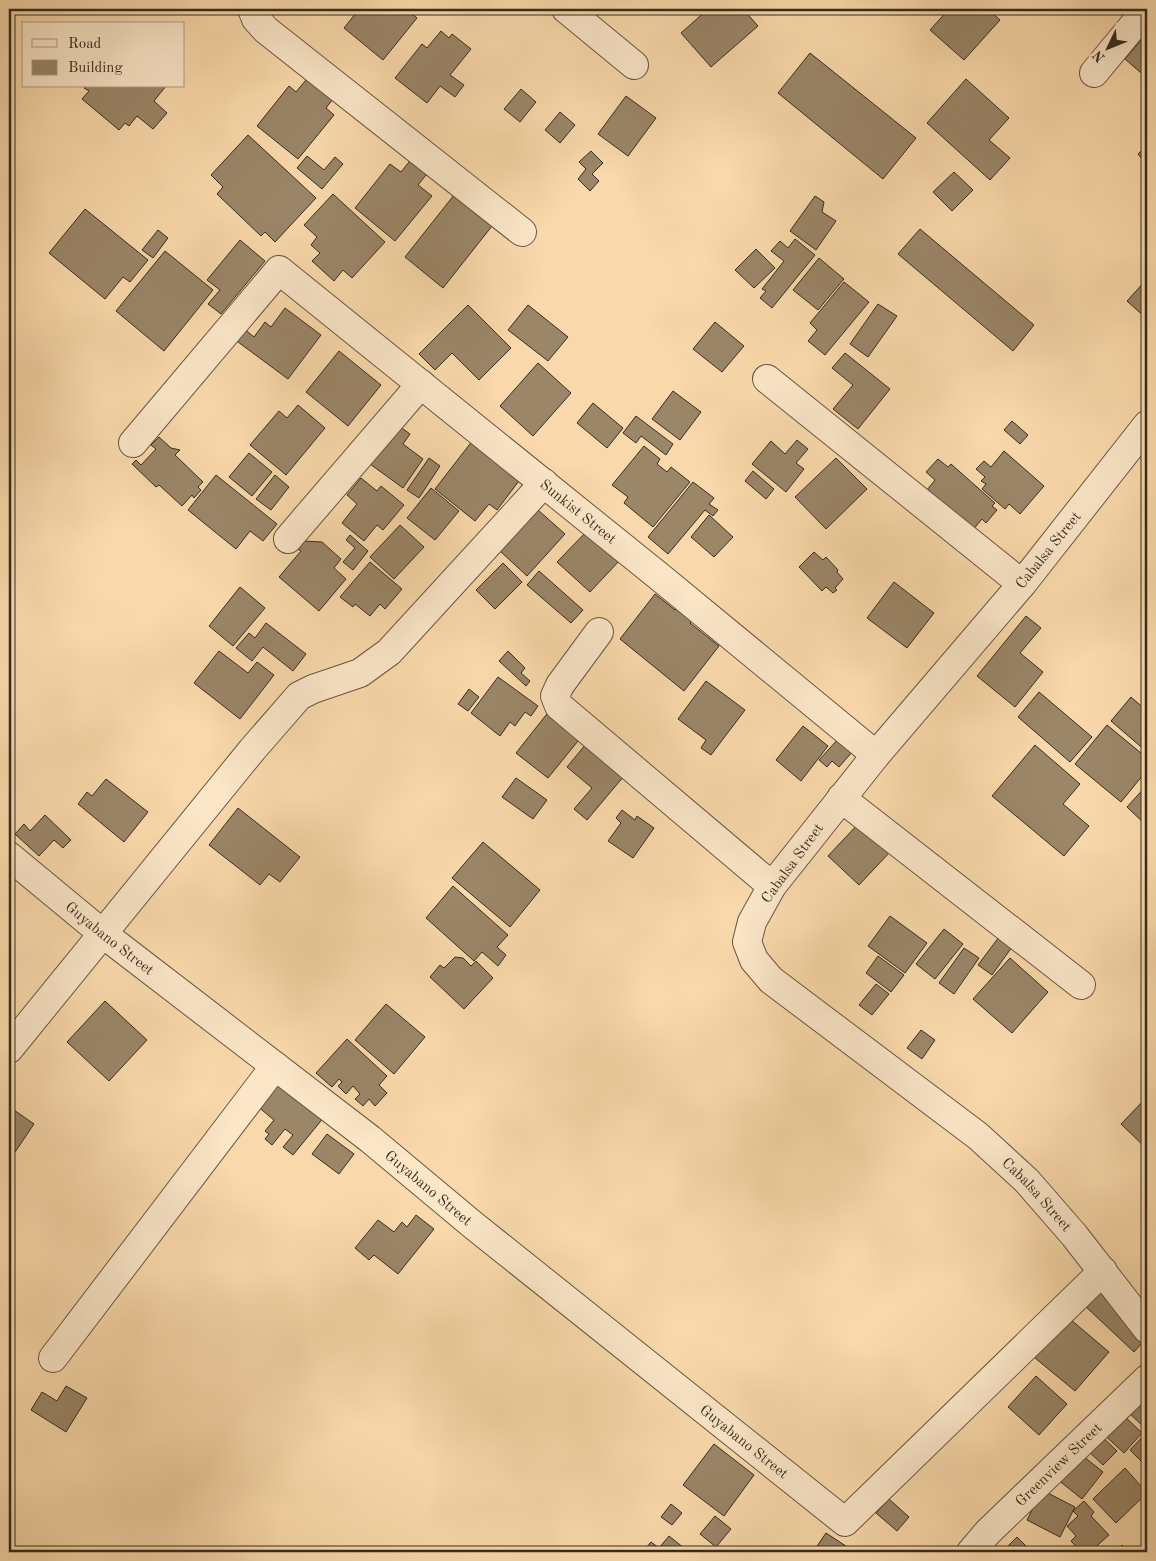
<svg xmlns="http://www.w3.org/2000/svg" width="1156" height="1561" viewBox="0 0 1156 1561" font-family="'Old Standard TT',serif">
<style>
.building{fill:#9b8668;stroke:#362c1f}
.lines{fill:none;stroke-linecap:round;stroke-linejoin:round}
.minor-casing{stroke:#675742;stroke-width:30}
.minor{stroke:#fbe6c8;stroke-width:28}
.labels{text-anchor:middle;stroke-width:5;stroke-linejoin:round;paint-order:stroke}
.street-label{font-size:15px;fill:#362c1f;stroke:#fbe6c8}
</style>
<rect width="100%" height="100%" fill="#f9d9ab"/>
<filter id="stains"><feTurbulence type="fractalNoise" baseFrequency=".004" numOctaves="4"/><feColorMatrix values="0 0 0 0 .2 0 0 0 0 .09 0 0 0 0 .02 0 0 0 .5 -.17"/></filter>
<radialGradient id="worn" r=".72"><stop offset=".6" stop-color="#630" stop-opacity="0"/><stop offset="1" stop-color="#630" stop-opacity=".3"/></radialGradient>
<path class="building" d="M351,9H406L417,18L383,60L344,28L356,13Z
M708,9H743L758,26L711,67L681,33Z
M949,9H988L1000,20L964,60L930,30Z
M441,31L449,38L452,34L471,49L450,75L464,85L455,97L440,86L427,103L395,78L422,44L427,48Z
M1147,33V78L1125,59Z
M810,53L916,138L883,179L778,93Z
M311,74L336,95L326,108L334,115L298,159L257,126L289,86L296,92Z
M966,79L1009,118L989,140L1010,158L990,180L927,123Z
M86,86H166L154,101L167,113L153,129L137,116L129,126L125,123L119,130L82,99L89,91L84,88Z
M521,89L536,102L520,122L504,109Z
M626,96L656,118L628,156L598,134Z
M560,112L575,125L560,143L545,130Z
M248,135L316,198L275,242L265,232L261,236L217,194L223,187L211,175Z
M1147,145V165L1138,154Z
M591,151L603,163L592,174L599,181L590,191L578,179L586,169L579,162Z
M307,156L324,170L335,157L343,164L322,189L297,168Z
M413,157L430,170L418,185L432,196L395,241L355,208L390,164L401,172Z
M954,172L973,190L952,211L933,192Z
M333,194L385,242L352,278L343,270L334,281L312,261L320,253L311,245L317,237L304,225Z
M454,195L492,226L443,288L405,257Z
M815,196L824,202L822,212L836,221L816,250L790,231Z
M85,209L148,260L130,282L123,277L105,299L49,253Z
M920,229L1034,325L1013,351L898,254Z
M158,230L168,238L153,258L142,250Z
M795,239L815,255L772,308L760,298L766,291L762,289L784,261L771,251L780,241L788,248Z
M240,240L265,261L221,314L208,304L220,290L207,280Z
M756,249L775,268L754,288L735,270Z
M165,251L213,290L164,351L116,311Z
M819,258L844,279L818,310L793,290Z
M1147,279V319L1127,301Z
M844,282L869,302L825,355L808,341L817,330L810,323Z
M878,304L897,316L868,357L850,344Z
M468,305L511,348L479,380L452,353L435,370L419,354Z
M528,305L568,337L548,361L508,330Z
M285,308L321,335L288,379L234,339L242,327L254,337L265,322L271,327Z
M715,322L744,346L722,372L693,349Z
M339,351L381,385L348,426L306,392Z
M845,353L890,389L858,429L833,409L853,385L832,368Z
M538,363L571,393L533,436L500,406Z
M673,391L701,412L680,440L652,419Z
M593,403L623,428L607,448L577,423Z
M298,405L325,428L286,475L250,445L279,411L287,418Z
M636,416L673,444L666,455L641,436L636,443L623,433Z
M392,421L410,434L403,444L423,459L403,488L370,464Z
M1012,421L1028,435L1020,444L1004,430Z
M159,437L171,448L180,450L175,455L203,482L198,487L201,490L194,498L192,495L182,506L159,485L156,487L132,464L136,460L141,465L156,449L151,445Z
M473,440L525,473L497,510L489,504L475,521L435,489Z
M797,440L808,449L796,463L804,469L786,492L752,464L771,441L785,454Z
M644,446L660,459L657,464L667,472L671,467L690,482L653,527L624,503L628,497L612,485Z
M1004,451L1044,486L1020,514L1009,504L1005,509L982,489L986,484L981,481L985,477L976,469L984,461L991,467Z
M249,453L272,472L252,496L229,477Z
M429,458L440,466L419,498L407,490Z
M836,458L867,489L826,529L795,497Z
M938,459L948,467L951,464L995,503L992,506L997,510L986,523L982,519L972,531L926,491L935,480L926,472Z
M753,471L774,489L766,499L745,481Z
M216,475L277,524L263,541L250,531L236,549L188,510Z
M275,475L289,487L271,510L256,499Z
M361,478L377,491L381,486L404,505L383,530L377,525L364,541L342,523L357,504L347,495Z
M693,482L714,498L709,504L718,510L713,516L705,510L668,554L648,537Z
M431,488L459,511L435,540L407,518Z
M538,510L565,534L527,576L500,551Z
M709,515L733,537L714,557L691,537Z
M400,525L424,547L394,579L370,557Z
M588,530L620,560L590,592L557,562Z
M350,535L368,551L353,570L343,562L355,548L346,540Z
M302,541L322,542L341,559L334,568L346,579L319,611L279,577L301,551L296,548Z
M814,552L823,560L826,557L838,570L837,572L843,579L835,588L837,590L833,593L826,587L822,591L799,567Z
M370,562L402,589L385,609L380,604L370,616L355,604L353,607L340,597Z
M503,563L522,582L495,609L476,590Z
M539,571L583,610L571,623L527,585Z
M894,582L934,613L907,648L867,618Z
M240,587L265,608L233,646L209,626Z
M655,594L675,610L682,601L698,614L690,623L719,646L684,691L620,639Z
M1026,616L1041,628L1020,653L1043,672L1015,707L977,676Z
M266,623L306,654L293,671L263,647L252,661L236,648L249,633L255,638Z
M219,651L248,673L257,662L274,675L240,719L194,683Z
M508,651L525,668L521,673L530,681L526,686L499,661Z
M498,677L538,706L531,716L525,712L515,726L510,722L500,736L471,713Z
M706,681L745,710L711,755L701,748L706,740L678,719Z
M469,689L479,697L468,711L458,704Z
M1039,692L1092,737L1070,762L1018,717Z
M1131,697L1147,711V752L1111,721Z
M550,710L582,736L548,778L516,753Z
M1107,725L1147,758V770L1121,802L1075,764Z
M803,726L828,746L801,781L776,760Z
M839,738L853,751L839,767L832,761L827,767L819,760Z
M586,744L624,776L587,820L574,809L592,788L567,767Z
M1035,745L1080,784L1063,804L1089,826L1064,856L992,796Z
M516,778L547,800L533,819L502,797Z
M106,779L148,812L124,842L78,804L87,792L92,796Z
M1147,785V826L1127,807Z
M238,808L300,857L280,882L269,874L260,885L209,845Z
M622,810L635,820L637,816L654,828L633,858L608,841L621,823L616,818Z
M45,815L71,840L63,848L54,840L39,856L15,834L24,824L30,831Z
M859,823L890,852L859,885L828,856Z
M483,842L540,890L510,927L452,878Z
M453,886L508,935L497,947L506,955L498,966L482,952L474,961L426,918Z
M890,916L927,943L905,973L868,946Z
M944,929L963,944L935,979L916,964Z
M999,937L1012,947L992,975L978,965Z
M964,948L979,958L954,994L939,983Z
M878,956L904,975L891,992L866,973Z
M455,957L463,958L471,966L476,961L493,978L464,1009L430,977L440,965L444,968Z
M1010,958L1048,992L1012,1033L973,999Z
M876,984L889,994L872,1015L859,1005Z
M105,1001L147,1040L109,1081L67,1042Z
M386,1004L425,1037L394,1074L355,1040Z
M921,1030L935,1040L922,1059L907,1048Z
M347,1039L387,1076L379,1085L387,1093L375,1106L369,1099L363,1106L355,1099L360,1094L353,1086L346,1094L338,1086L342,1082L339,1079L332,1087L316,1073Z
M282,1073L329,1111L293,1155L283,1147L293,1135L285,1129L272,1145L265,1139L269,1134L265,1131L274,1120L256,1105Z
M1147,1097V1149L1121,1124Z
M14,1110L34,1124L9,1161V1117Z
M327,1134L354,1154L339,1174L312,1154Z
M416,1215L434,1229L398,1274L374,1255L369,1260L355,1248L378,1220L394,1232L402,1222L407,1227Z
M1101,1288L1142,1343L1134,1352L1084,1305Z
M1064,1314L1109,1352L1075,1391L1029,1353Z
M1036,1376L1067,1404L1039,1435L1008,1407Z
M66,1386L87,1398L66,1432L31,1410L42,1392L57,1401Z
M1142,1393L1147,1398L1146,1429L1126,1410Z
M1119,1411L1142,1433L1124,1453L1100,1431Z
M1147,1432V1467L1130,1450Z
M1098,1433L1117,1451L1103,1465L1084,1447Z
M714,1444L754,1475L724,1516L683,1485Z
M1078,1452L1103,1472L1082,1499L1057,1479Z
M1125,1468L1147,1493L1116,1523L1093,1499Z
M1042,1490L1075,1507L1060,1537L1027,1520Z
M889,1499L909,1517L897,1531L876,1513Z
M1084,1501L1094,1512L1091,1516L1109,1535L1090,1552H1081L1071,1541L1076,1536L1067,1526L1078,1516L1073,1511Z
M671,1504L682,1513L672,1525L661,1517Z
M715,1516L731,1529L716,1547L700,1534Z
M826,1533L855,1552H813Z
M669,1536L689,1552H648L645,1549L651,1542L659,1548Z
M1017,1537L1031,1551L1030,1552L1003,1551Z
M1122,1545L1129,1552H1117Z"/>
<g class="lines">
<g class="minor-casing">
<g id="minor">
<path d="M252,9L256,19L266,30L522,232"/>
<path d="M566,9L634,65"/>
<path d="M1094,73L1147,9"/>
<path d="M767,379L1022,584"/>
<path id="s1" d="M1147,425L1022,584L876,755L772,886L752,922L747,942L754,960L771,980L978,1136L1027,1181L1074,1235L1147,1329"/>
<path id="s2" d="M133,443L279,270L661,578L876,755"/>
<path d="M288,539L421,384"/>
<path d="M599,632L560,685L555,696L559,706L772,886"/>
<path d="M841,798L1081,985"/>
<path id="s3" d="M9,856L102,933L370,1139L473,1225L845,1522L1103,1271"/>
<path d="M9,1049L252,750L299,696L313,689L360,673L389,652L544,483"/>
<path d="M53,1358L275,1066"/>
<path id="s4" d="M971,1552L988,1532L1147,1379"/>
</g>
</g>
<use href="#minor" class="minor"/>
</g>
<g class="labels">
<g class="street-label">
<text dy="5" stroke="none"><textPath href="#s2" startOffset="611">Sunkist Street</textPath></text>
<text transform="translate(1048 550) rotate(-51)" y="5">Cabalsa Street</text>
<text transform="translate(792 863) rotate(-54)" y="5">Cabalsa Street</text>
<text dy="5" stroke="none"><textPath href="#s3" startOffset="130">Guyabano Street</textPath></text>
<text dy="5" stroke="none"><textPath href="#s3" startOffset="535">Guyabano Street</textPath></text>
<text dy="5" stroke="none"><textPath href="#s1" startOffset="1044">Cabalsa Street</textPath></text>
<text dy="5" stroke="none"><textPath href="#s3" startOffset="940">Guyabano Street</textPath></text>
<text dy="5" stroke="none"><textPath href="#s4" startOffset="124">Greenview Street</textPath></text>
</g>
</g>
<rect width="1156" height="1561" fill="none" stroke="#f9d9ab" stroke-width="30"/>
<rect x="10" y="10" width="1136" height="1541" fill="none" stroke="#362c1f" stroke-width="2.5"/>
<rect x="15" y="15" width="1126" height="1531" fill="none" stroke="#362c1f"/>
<rect x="22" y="22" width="162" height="65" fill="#fbe6c8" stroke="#ac9c84"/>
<rect x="32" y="39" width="25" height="8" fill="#fbe6c8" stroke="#ac9c84"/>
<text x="68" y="48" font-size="15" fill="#362c1f">Road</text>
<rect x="32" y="60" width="25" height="15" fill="#9b8668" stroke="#ac9c84"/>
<text x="68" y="72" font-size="15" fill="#362c1f">Building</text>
<g transform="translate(1108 48) rotate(227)" stroke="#fbe6c8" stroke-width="4" paint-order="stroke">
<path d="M0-4L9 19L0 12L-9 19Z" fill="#362c1f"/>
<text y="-8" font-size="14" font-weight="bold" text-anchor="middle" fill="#362c1f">N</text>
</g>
<rect width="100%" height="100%" filter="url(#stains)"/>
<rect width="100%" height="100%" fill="url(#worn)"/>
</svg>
